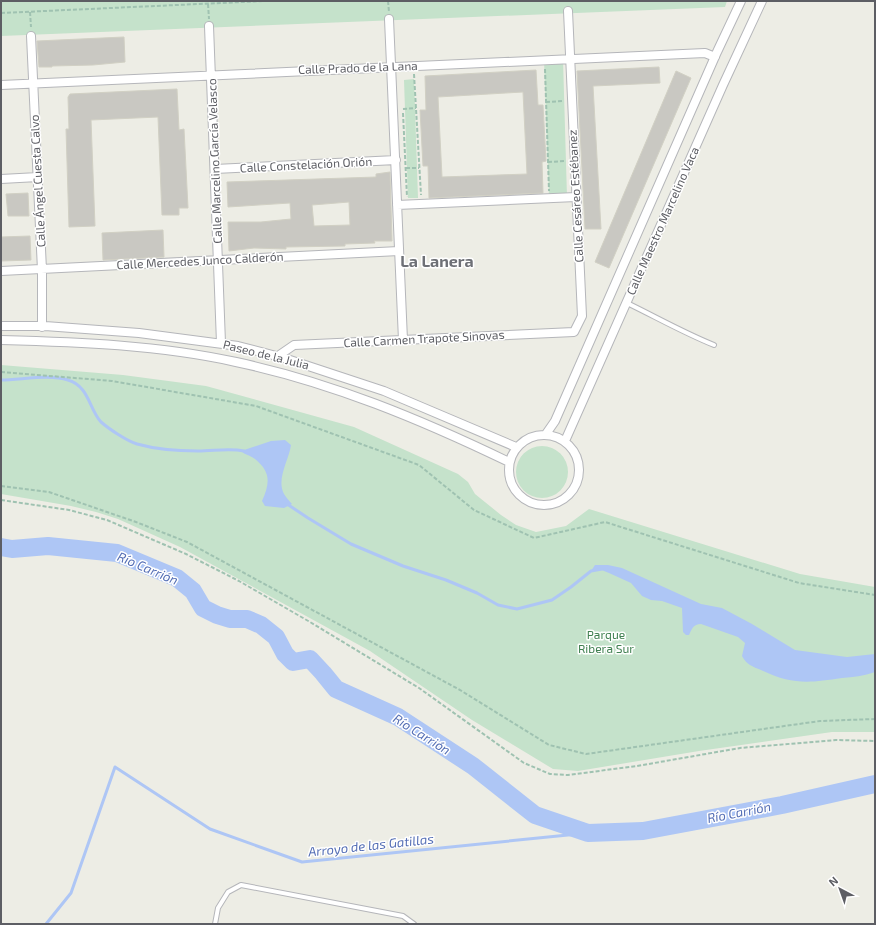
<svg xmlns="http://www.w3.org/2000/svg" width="876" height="925" viewBox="0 0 876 925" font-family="'Exo 2',sans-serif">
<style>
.green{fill:#c5e2cb}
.water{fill:#aec6f5}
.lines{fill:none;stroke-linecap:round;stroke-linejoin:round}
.stream{stroke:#aec6f5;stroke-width:3}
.river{stroke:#aec6f5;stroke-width:18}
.building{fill:#c9c8c2;stroke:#d1d0c4;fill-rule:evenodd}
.service-casing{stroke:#b5b6ba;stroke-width:6}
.minor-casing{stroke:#b5b6ba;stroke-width:10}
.path{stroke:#9fc2b1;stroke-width:2;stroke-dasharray:4 2;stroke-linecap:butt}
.service{stroke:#fff;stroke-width:4}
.minor{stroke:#fff;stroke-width:8}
.labels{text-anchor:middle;stroke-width:3;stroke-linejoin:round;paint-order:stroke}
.street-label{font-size:12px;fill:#5d5e64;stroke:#fff}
.park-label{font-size:12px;fill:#408051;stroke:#fff}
.water-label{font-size:13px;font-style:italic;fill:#546eb5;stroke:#fff}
.district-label{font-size:16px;font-weight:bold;fill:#6e7076;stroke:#fff}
</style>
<rect width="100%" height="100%" fill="#edede5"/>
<path class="green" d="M1,1H727L725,7L1,36Z
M563,59L567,197L549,198L544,60Z
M414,79L418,198H408L404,80Z
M1,365L123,375L206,386L354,427L458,474L468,482L475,494L501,515L516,525L536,532L566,526L589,509L800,574L875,587V732H832L699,751L578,771L553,769L472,720L370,651L180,547L118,519L96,512L71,506L1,494Z
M516 472a26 26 0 1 1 52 0a26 26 0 1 1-52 0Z"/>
<path class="water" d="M285,440L291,445C289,460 276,479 284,494C286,497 289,501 292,504L284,508L265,506L262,501C270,483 271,472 255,459C250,455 245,455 241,451L271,441Z
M595,565H608L622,568L701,604L722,608L752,624L795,650L847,657L875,654V672C864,676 853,677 842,678C809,683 792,685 761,670C753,667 746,664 742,656L745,643L738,637L701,624C693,624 692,629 689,635H686L683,632L682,608L662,601L651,600L642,596L631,583L609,573L599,569L591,571Z"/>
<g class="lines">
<path class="stream" d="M1,380C21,380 49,374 68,380C89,386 89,409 101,422C109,429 127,441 137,444C155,449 180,451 198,451C214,451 229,448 244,451
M287,504L308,518L351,544L403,566L446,580L477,593L498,605L517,609L552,600L571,587L591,571L602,569
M46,924L71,893L115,767L210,829L302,862L588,833"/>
<path class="river" d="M1,547L12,549L48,546L117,553L177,578L193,591L203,608L217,615L230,619H247L261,625L276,637L285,654L293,662L310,659L323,673L336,689L398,717L473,766L535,815L588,833L643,831L782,805L875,784"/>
</g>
<path class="building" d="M124,37L125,62L93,65L52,66V67H39L37,41Z
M659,67L660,83L593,86L601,229H585L577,71Z
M536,70L538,105H543L546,161L542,162L543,193L429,198L428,166H423L420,110H426L425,76ZM523,92L527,174L442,177L438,97Z
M676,71L691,78L609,268L595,262Z
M177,89L179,130L184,129L188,208H179V215H162L158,117L91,120L95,226L69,227L66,129H69L68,97L70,94Z
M390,172L392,241H374L375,243L345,244V246L286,247V249L254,248L229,251L228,222H261L291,219L290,203L228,207L227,182L376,177V174ZM349,202L350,225L314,226L312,205Z
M28,193L29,216H8L6,194Z
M163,230L164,257L103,260L102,233Z
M30,236L31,260L1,261V237Z"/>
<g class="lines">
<g class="service-casing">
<path id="service" d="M627,303C656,317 684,333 714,345
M215,924L218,908L228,892L241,885L403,916L414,924"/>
</g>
<g class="minor-casing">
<path id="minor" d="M389,19L403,340
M209,26L221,343
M31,36L42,270V327
M1,85L705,53L715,57
M215,169L396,160
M1,179L38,177
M397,205L576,197
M1,271L399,251
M1,326H45L139,333L238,346L284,358L384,391L516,447
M1,340C79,342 159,345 236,362C331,382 422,420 509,462
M278,356L294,345L574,332L582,316L568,11
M546,434L555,421L717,52L741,1
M509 470a35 35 0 1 1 70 0a35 35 0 1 1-70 0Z
M565,441L723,85L762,1"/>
</g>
<path class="path" d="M388,1L389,12
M208,4L209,19
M30,12L31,27
M1,13L265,1
M545,69L549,191
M414,74L421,195
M546,102L564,101
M403,109L416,108
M403,113L407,197
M548,162L566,161
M406,168H419
M1,372L112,381L256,406L419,465L474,510L534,538L605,522L799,583L875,595
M1,486L49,492L136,522L187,542L460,690L549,745L586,754L820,721L875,719
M1,500L69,510L107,520L186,554L239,581L310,622L419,688L524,763L550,774L568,775L637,766L740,748L836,740L875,741"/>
<use href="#service" class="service"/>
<use href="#minor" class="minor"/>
</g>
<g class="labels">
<g class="street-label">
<text transform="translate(358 68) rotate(-2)" y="4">Calle Prado de la Lana</text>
<text transform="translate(215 161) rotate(-92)" y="4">Calle Marcelino García Velasco</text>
<text transform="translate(306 165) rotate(-3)" y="4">Calle Constelación Orión</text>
<text transform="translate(38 181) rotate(-93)" y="4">Calle Ángel Cuesta Calvo</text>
<text transform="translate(576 196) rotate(-93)" y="4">Calle Cesáreo Estébanez</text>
<text transform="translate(663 221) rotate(-66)" y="4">Calle Maestro Marcelino Vaca</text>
<text transform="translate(200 261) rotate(-3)" y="4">Calle Mercedes Junco Calderón</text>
<text transform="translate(424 339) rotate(-3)" y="4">Calle Carmen Trapote Sinovas</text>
<text transform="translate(266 355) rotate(14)" y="4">Paseo de la Julia</text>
</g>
<g class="park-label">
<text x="606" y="639">Parque<tspan x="606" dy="14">Ribera Sur</tspan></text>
</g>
<g class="water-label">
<text transform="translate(148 568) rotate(23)" y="5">Río Carrión</text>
<text transform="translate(422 734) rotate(32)" y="5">Río Carrión</text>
<text transform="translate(739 812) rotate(-11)" y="5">Río Carrión</text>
<text transform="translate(371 845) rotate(-6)" y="5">Arroyo de las Gatillas</text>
</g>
<g class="district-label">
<text x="437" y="267">La Lanera</text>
</g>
</g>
<rect width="876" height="925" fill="none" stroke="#5d5e64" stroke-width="4"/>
<g transform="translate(840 889) rotate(319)" stroke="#ffffff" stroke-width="3" paint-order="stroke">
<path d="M0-3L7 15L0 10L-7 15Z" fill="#5d5e64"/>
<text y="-6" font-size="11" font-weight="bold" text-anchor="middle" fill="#5d5e64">N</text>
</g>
</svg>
